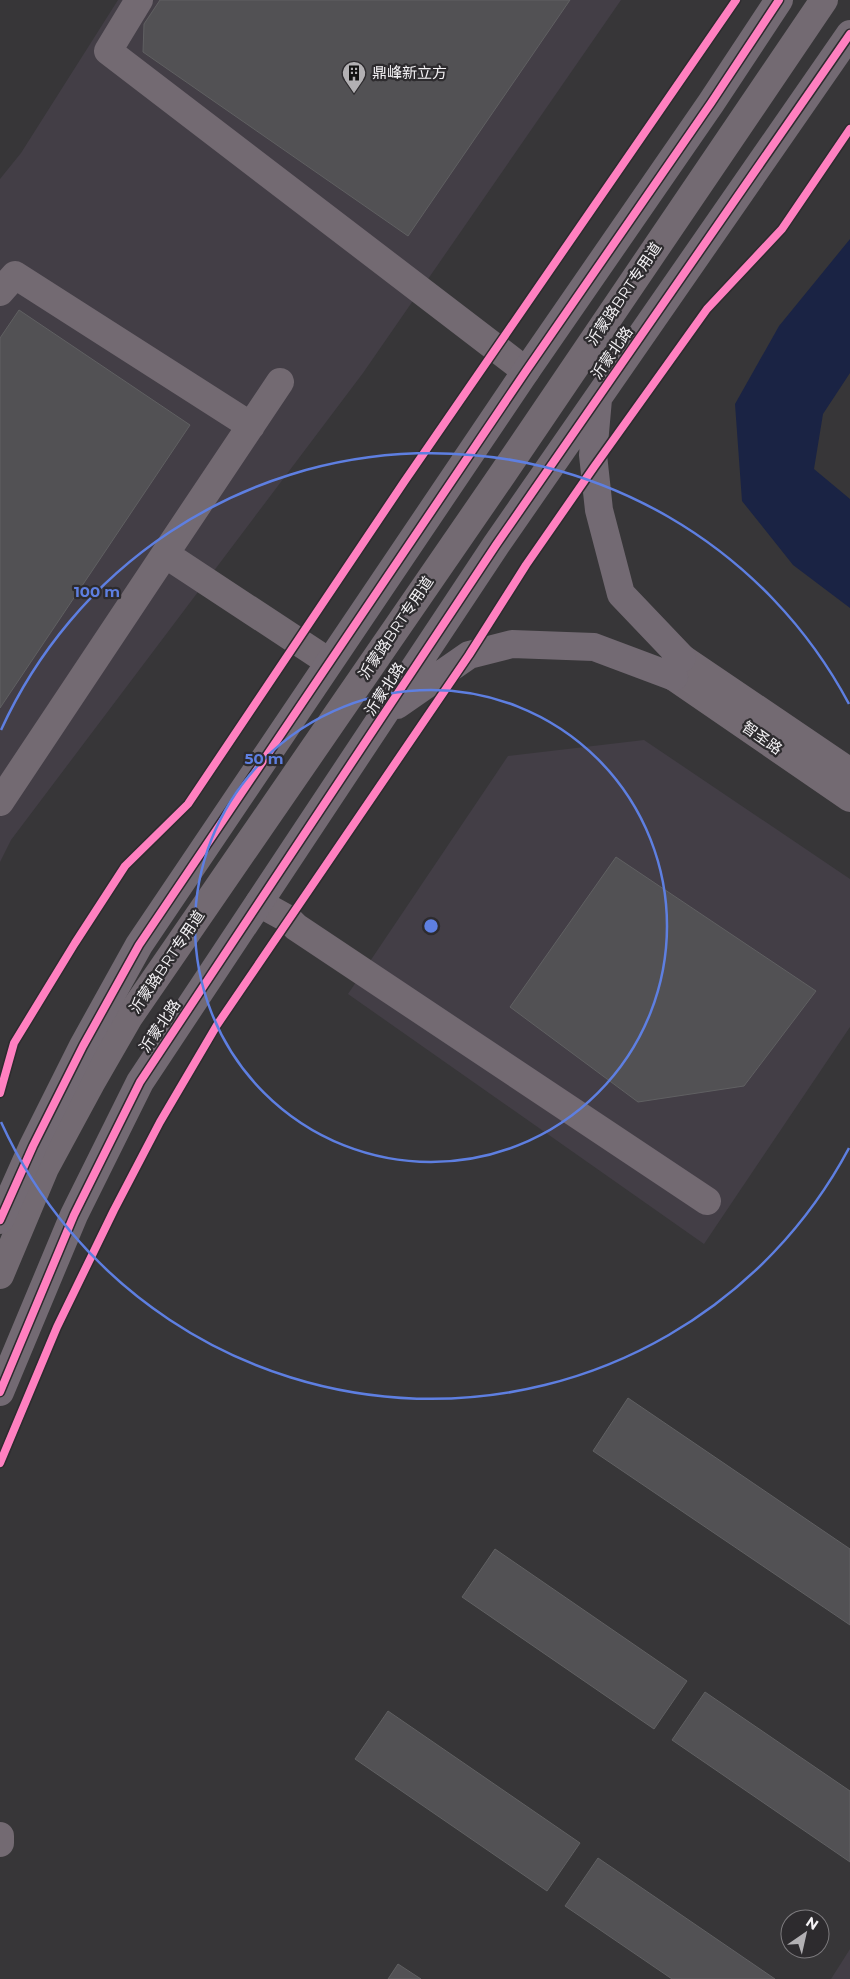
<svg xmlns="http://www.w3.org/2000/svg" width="850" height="1979" viewBox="0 0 850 1979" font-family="Montserrat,'Noto Sans SC',sans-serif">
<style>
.built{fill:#433e46}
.water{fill:#1a2344}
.building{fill:#525154;stroke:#606062}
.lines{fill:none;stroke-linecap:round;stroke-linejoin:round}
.minor{stroke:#736a72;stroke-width:28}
.major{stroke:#736a73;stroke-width:28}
.cycleway-casing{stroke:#2d2b2e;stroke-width:11}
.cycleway{stroke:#ff80c0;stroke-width:8}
.ring{fill:none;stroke:#5e7fe1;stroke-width:2.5}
.labels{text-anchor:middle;stroke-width:4.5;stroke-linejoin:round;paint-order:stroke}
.poi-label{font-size:15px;fill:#f4f2f5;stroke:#2d2b2e;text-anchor:start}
.street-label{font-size:15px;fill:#f4f2f5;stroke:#2d2b2e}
.centre{fill:#5e7fe1;stroke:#2d2b2e;stroke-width:2.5}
.ring-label{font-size:15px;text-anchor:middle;font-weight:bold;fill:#5e7fe1;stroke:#2d2b2e;stroke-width:4.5;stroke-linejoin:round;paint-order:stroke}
</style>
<rect width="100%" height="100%" fill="#373638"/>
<path class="built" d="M118,0H621L363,373L11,840L0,862V179L21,153Z
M644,740L850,879V1027L704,1244L348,994L508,756Z
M850,1949V1979H831Z"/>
<path class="water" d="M850,239V373L823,414L814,469L850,499V608L793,565L742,501L735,404L779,326Z"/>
<path class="building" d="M160,0H570L408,236L143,52L144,24Z
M19,310L190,425L0,708V338Z
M616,857L816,991L744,1086L638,1102L510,1007Z
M628,1398L850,1549V1625L593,1451Z
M495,1549L687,1681L654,1729L462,1597Z
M705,1692L850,1791V1862L672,1740Z
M388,1711L580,1843L547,1891L355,1759Z
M598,1858L775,1979H672L565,1906Z
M398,1964L421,1979H388Z"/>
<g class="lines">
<path class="minor" d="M139,0L108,51L526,371
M0,292L15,275L251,426
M165,554L280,382
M682,658L850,772
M674,677L850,798
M0,802L165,554L329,662
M259,903L288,919L296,927L707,1201
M0,1275L45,1168L91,1083L129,1017L504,472L824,0
M0,1836V1843"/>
<path class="major" d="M598,399L593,455L599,510L621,594L682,658
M397,705L469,655L512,644L594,647L674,677
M0,1220L33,1146L83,1046L139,945L526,371L711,103L779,0
M0,1392L74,1215L140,1082L496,545L850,34"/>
<g class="cycleway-casing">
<path id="cycleway" d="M0,1093L14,1043L75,943L125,866L188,804L404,482L736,0
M0,1220L33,1146L83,1046L139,945L526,371L711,103L779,0
M0,1392L74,1215L140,1082L496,545L850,34
M0,1463L57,1327L114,1210L160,1122L217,1025L469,655L526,565L594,467L707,309L782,229L850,129"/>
</g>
<use href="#cycleway" class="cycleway"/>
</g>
<g class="ring">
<circle cx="431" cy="926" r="236"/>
<path d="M849 1148A473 473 0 0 1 1 1122M1 730A473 473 0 0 1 849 704"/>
</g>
<defs>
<g id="building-pin" transform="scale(1.25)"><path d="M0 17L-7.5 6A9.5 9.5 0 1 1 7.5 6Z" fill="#b2b0b3" stroke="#2d2b2e"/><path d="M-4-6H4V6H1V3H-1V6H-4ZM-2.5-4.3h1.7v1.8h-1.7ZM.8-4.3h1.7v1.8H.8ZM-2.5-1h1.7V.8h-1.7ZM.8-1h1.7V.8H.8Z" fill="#111"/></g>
</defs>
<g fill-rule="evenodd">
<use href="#building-pin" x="354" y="73"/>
</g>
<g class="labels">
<g class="poi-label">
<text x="372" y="78">鼎峰新立方</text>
</g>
<g class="street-label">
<text transform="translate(624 294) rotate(-56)" y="5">沂蒙路BRT专用道</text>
<text transform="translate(612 353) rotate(-55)" y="5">沂蒙北路</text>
<text transform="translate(396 628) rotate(-56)" y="5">沂蒙路BRT专用道</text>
<text transform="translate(385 689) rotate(-57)" y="5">沂蒙北路</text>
<text transform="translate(762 738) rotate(35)" y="5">智圣路</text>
<text transform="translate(167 962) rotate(-56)" y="5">沂蒙路BRT专用道</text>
<text transform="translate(160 1026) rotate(-56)" y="5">沂蒙北路</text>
</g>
</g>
<circle cx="431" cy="926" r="8" class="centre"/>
<g class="ring-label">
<text x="97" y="597">100 m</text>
<text x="264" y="764">50 m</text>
</g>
<g transform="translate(805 1934) rotate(34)"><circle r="24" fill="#2d2b2e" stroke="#7d7b7e"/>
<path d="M0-4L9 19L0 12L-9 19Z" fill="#b2b0b3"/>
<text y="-8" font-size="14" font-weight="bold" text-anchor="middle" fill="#f4f2f5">N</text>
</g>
</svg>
